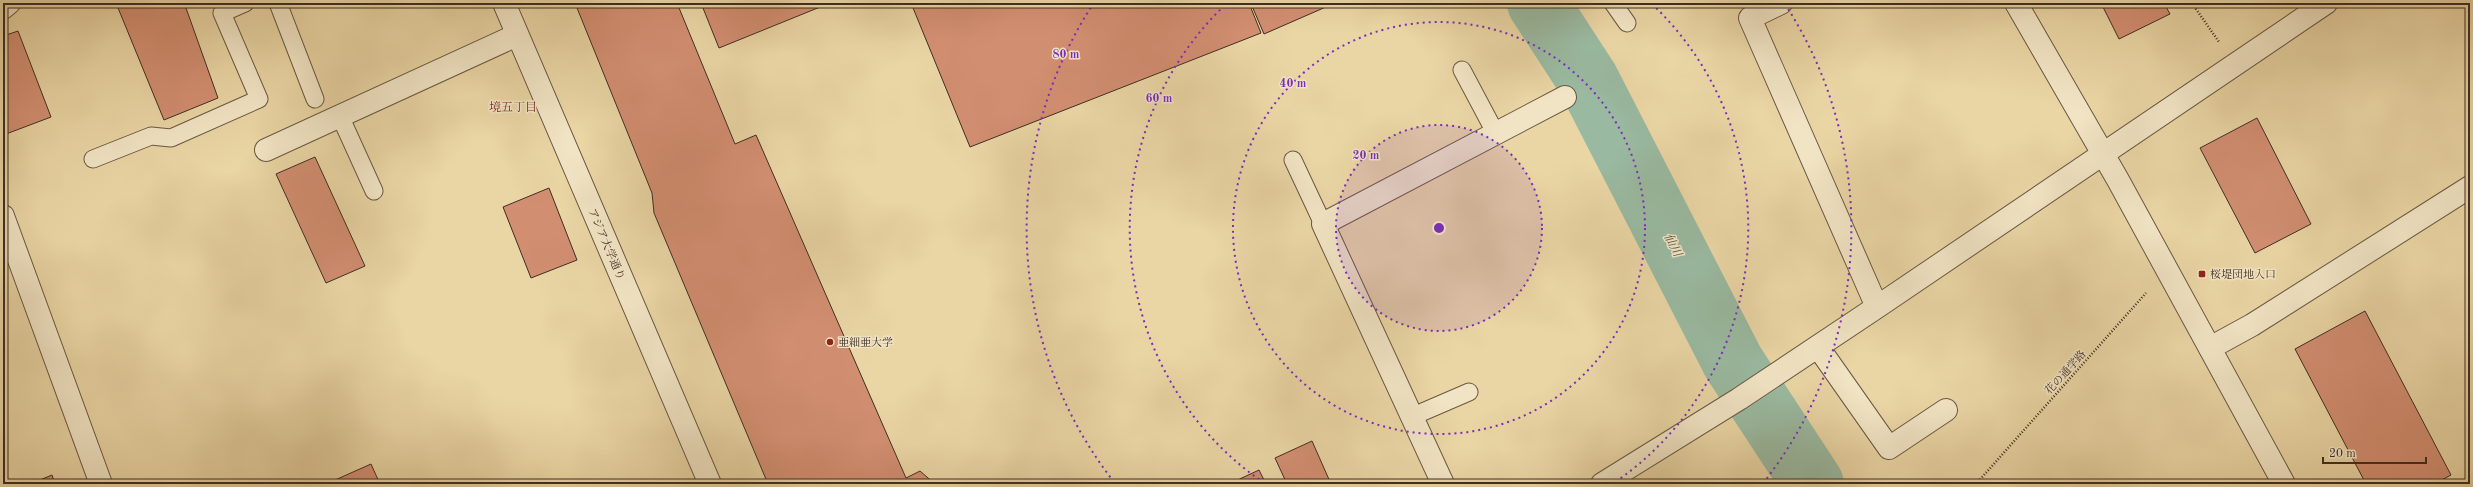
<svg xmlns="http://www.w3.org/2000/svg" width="2473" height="487" viewBox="0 0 2473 487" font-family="'Old Standard TT','Noto Serif JP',serif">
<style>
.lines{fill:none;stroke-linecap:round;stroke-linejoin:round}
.river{stroke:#99b9a0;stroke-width:62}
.building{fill:#d28e71;stroke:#3e2e23}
.service-casing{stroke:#695843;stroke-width:19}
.minor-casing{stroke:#695843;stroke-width:24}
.tertiary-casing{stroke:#695843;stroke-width:24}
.path{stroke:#3e2e23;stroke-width:2.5;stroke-dasharray:1 2;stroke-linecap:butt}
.service{stroke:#f1e4c4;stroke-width:17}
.minor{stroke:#f1e4c4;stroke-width:22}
.tertiary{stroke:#f1e4c4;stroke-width:22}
.ring{fill:none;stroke:#7b2cbf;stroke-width:2;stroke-dasharray:2 4}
.poi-dot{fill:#8f2418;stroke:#f1e4c4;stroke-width:1.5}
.labels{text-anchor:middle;stroke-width:3;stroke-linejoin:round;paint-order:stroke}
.street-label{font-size:11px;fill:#3e2e23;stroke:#f1e4c4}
.poi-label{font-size:11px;fill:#3e2e23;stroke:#f1e4c4;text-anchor:start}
.neighbourhood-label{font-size:12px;fill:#7a1f14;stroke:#f1e4c4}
.water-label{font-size:12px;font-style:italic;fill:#504a3c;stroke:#f1e4c4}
.centre{fill:#7b2cbf;stroke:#f1e4c4;stroke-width:2}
.ring-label{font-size:12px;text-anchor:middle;font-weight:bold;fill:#7b2cbf;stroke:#f1e4c4;stroke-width:3;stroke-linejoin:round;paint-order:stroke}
</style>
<rect width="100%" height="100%" fill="#ead5a4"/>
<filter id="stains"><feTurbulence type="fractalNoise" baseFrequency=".005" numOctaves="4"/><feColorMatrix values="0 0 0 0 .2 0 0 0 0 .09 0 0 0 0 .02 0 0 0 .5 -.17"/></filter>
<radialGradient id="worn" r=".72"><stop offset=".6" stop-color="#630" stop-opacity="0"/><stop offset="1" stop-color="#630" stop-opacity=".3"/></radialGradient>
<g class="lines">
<path class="river" d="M1538,3L1588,80L1733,362L1813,484"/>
</g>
<path class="building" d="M116,3H196L186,8L218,98L164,120Z
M575,3H677L735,144L756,135L906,478L920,471L935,484H768L654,213L652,193Z
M701,3H830L719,48Z
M911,3H1249L1261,33L970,147Z
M1260,3H1335L1264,34L1252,6Z
M2101,3H2164L2170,14L2119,39Z
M18,31L51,117L6,134L3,126V36Z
M2257,118L2311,224L2255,253L2200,148Z
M315,157L365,266L326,283L276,174Z
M549,188L577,260L531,278L503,207Z
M2365,311L2451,475L2434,484H2366L2295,349Z
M1312,441L1331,484H1287L1275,458Z
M371,464L380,484H326Z
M1259,470L1266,484H1229Z
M52,475L55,484H30Z"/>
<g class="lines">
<g class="service-casing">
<path id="service" d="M278,3L315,99
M1613,3L1627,23
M1462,70L1496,134
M340,116L374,191
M93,159L151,136L171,138L259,99L222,13L245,3
M1293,160L1323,224
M1411,417L1469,392"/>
</g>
<g class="minor-casing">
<path id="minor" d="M1781,3L1750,18L1877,307
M3,8L9,3
M266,150L517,35
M3,216L101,484
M1818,347L1889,448L1946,410
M2210,348L2252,325L2470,187
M1443,484L1323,224L1565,97
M1602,484L1739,399L1877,307L2326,3"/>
</g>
<g class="tertiary-casing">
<path id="tertiary" d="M504,3L710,484
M2016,3L2118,180L2284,484"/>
</g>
<path class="path" d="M2194,3L2196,9L2219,42
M1976,484L2146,293"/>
<use href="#service" class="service"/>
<use href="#minor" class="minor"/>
<use href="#tertiary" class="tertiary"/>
</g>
<circle cx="1439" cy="228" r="103" fill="#7b2cbf" fill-opacity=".12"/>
<g class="ring">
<circle cx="1439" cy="228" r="103"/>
<circle cx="1439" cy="228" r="206"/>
<path d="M1264 483A309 309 0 0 1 1226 4M1652 4A309 309 0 0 1 1614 483"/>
<path d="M1114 482A412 412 0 0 1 1093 4M1785 4A412 412 0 0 1 1764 482"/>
</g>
<g class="poi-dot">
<rect x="2198" y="270" width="8" height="8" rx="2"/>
<circle cx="830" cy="342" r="4"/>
</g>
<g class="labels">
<g class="street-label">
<text transform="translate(607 244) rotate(67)" y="4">アジア大学通り</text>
<text transform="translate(2065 372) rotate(-48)" y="4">花の通学路</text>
</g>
<g class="poi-label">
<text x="2210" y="278">桜堤団地入口</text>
<text x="838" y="346">亜細亜大学</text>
</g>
<g class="neighbourhood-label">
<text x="513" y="111">境五丁目</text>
</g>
<g class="water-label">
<text transform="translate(1673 245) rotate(63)" y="4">仙川</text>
</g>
</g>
<circle cx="1439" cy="228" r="6" class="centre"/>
<g class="ring-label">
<text x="1066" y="58">80 m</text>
<text x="1293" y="87">40 m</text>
<text x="1159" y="102">60 m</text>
<text x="1366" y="159">20 m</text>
</g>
<rect width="2473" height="487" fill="none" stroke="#ead5a4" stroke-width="16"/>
<rect x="4" y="4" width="2465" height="479" fill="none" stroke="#3e2e23" stroke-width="2"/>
<rect x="8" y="8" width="2457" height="471" fill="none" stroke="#3e2e23"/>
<path d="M2323 457v6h103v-6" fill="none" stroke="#3e2e23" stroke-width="2"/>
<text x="2329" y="457" font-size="12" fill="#3e2e23" stroke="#f1e4c4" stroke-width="3" paint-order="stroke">20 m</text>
<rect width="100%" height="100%" filter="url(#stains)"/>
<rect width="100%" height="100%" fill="url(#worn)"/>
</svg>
